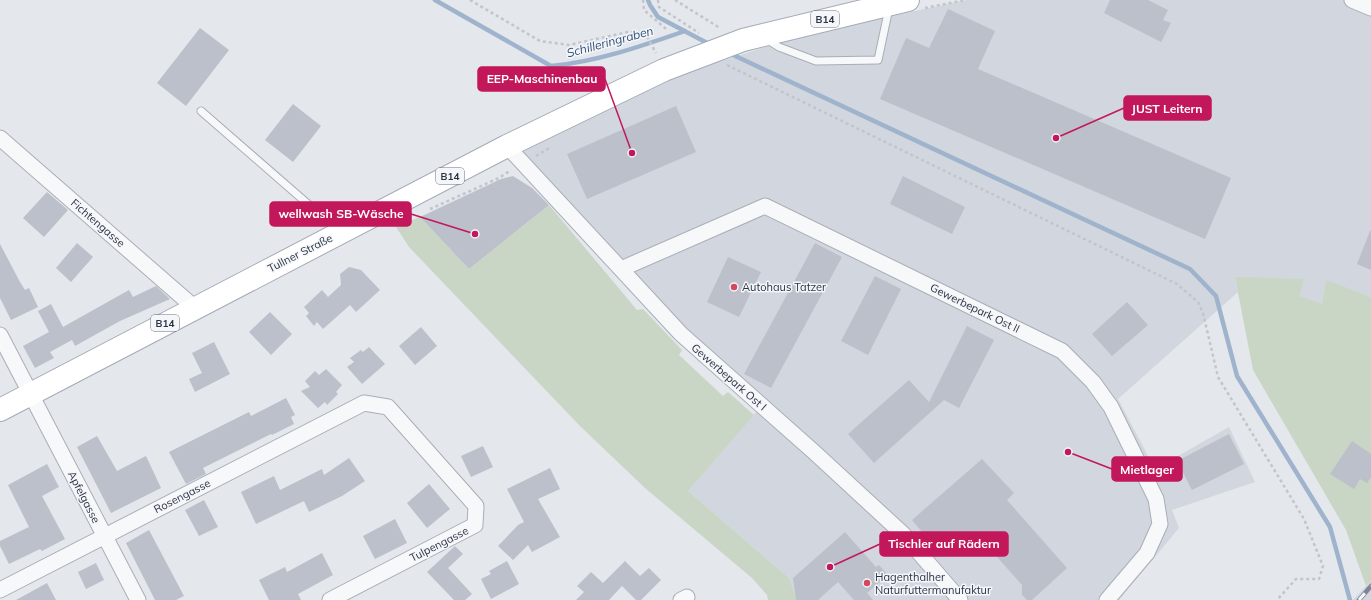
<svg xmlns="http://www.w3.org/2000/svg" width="1371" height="600" viewBox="0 0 1371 600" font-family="Mulish,sans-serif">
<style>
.built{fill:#d2d6de}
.green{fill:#c9d6c5}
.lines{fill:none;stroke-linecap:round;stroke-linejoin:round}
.stream{stroke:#9fb4cc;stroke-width:4.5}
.building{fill:#bbc0ca}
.service-casing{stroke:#a9aeb7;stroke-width:9}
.minor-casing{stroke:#a9aeb7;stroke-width:17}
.primary-casing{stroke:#a3abb8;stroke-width:24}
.path{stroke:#c2c5cb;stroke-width:2.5;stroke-dasharray:3 3;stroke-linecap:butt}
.service{stroke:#f7f8fa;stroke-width:7}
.minor{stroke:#f7f8fa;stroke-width:15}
.primary{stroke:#fff;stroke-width:22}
.rail-casing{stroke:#7d8696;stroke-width:4.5}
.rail{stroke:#f4f6f9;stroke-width:3;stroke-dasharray:9;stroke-linecap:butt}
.poi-dot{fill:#d1495b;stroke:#f4f6f9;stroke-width:1.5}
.labels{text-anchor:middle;stroke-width:3;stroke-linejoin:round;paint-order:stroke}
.shield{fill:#f4f6f9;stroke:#676e7b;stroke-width:1}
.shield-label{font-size:10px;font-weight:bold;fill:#2b3445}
.street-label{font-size:11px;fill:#2b3445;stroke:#f4f6f9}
.poi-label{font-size:11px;fill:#2b3445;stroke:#f4f6f9;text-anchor:start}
.water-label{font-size:12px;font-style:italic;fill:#34527a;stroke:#f4f6f9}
.leader{fill:none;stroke:#c2185b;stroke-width:1.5}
.callout-dot{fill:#c2185b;stroke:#f4f6f9;stroke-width:1.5}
.callout{fill:#c2185b;stroke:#c2185b;stroke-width:1.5}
.callout-label{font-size:12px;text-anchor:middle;font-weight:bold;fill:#fff}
</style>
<rect width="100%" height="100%" fill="#e4e7ec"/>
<path class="built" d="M967,0H1371V297L1326,281L1322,305L1300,296L1304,279L1235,278L1238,292L1118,399L1155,469L1229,427L1255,482L1172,510L1179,528L1119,600H797L789,578L688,491L757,411L511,157L687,72L803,35Z
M1371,580V600H1353L1366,586Z"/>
<path class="green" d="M549,205L637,310L643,309L682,350L679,355L723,396L728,392L754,415L688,491L789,578L797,600H768L767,595L752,578L645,488L580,426L409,247L396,227L420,217L469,269Z
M1235,277L1304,279L1300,296L1322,304L1326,280L1371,297V580L1366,586L1346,530L1253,370Z"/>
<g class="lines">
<path class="stream" d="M435,0L551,66C596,62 642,46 685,31
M648,0L650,5L658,17L711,45
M729,53L1190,269L1216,296L1237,376L1330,527L1350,600"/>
</g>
<path class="building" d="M1110,0H1148L1168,10L1163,20L1171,23L1161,42L1104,13Z
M948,9L995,31L978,69L1231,178L1205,239L880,99L906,38L929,48Z
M200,28L229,50L186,106L157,83Z
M293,104L321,126L293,162L265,140Z
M676,106L696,152L587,199L567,154Z
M513,176L532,188L549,205L469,269L420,217L501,179Z
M903,176L965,207L952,234L890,204Z
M47,192L68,210L44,237L23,218Z
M1370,231H1371V270L1357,264Z
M77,243L93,257L71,282L56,268Z
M815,243L842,257L771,388L744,374Z
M0,244L20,282L25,290L29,288L38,307L11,320L0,298Z
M728,257L761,272L739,317L707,302Z
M349,267L361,270L380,290L356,312L350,305L323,329L317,322L314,326L306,316L309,313L304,307L322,290L328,297L341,285L340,274Z
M875,276L901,289L868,355L841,341Z
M156,286L170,299L120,321L75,346L72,340L50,352L54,358L35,368L23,346L49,332L38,311L51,304L63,327L129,290L133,297Z
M1127,302L1148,325L1112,356L1092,334Z
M270,312L292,334L271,355L249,332Z
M967,326L994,340L959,408L944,400L874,463L848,434L909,380L929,402Z
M421,327L437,346L415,365L399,346Z
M214,342L230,374L195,392L189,379L202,373L192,353Z
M369,347L385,364L362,384L347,367L354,362L350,358L361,350L363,352Z
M326,369L342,385L336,392L338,394L327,405L325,402L318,408L301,391L310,387L305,381L315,371L319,375Z
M286,398L295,415L291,417L294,424L272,435L271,434L203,468L206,474L186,484L169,452L249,412L251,416Z
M1229,434L1244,464L1192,490L1177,461Z
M97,436L117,471L146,456L161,488L111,513L77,447Z
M1352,441L1371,454V477L1367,483L1360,479L1354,489L1330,474Z
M483,446L493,467L471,477L461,456Z
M349,458L365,481L342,496L309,512L304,501L256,524L241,492L274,476L280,490L322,469L324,475Z
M982,459L1014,493L1007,500L1067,568L1032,600H1027L1022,595V585L974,531L942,556L912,520Z
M47,464L59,487L42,496L65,539L42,551L40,549L9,564L0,546V541L29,527L8,485Z
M550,468L560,489L538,499L560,537L532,552L528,545L513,560L498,546L518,525L524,522L507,489Z
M429,484L450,509L427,528L407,503Z
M204,500L218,527L199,536L185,510Z
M395,519L407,543L375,559L363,536Z
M149,530L184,596L176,600H155L126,543Z
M845,532L876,567L879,565L888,575L867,593L873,600H854L838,582L818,600H796L793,578Z
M455,546L463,554L448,568L472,594L465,600H454L427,572Z
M322,553L333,575L298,594L301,600H269L259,580L285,567L287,572Z
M507,561L519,584L491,599L481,579L491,574L489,571Z
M625,561L640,576L649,568L661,580L641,600H636L622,586L609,600H576L584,592L577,586L591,572L603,583Z
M96,563L104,580L86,589L78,572Z
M47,583L56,600H16Z"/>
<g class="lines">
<g class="service-casing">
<path id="service" d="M766,39L779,47L816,61L878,60L889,8
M201,111L339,231"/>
</g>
<g class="minor-casing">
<path id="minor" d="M1352,0L1371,8
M0,138L195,308
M507,146L681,334L814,452L903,534L960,600
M621,269L765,206L1062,351L1093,382L1111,407L1156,499L1160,524L1147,553L1107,600
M0,335L138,600
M0,590L364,403L388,407L476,506L475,525L330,600
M681,600L687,597"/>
</g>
<g class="primary-casing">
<path id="primary" d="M0,410L507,146L664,70L743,40L908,0"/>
</g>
<path class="path" d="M470,0L540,41L569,45L628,32L645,33L656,53
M643,0L644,10L666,29
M658,0L659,7L699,33
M675,0L720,28
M925,8L965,0
M727,65L1177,284L1198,302L1203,313L1218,377L1304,519L1323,566L1319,579H1296L1277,600
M536,156L551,147
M430,209L499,178L511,170"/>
<use href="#service" class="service"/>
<use href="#minor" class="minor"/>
<use href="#primary" class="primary"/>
<g class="rail-casing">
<path id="rail" d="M1359,600L1371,586"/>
</g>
<use href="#rail" class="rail"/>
</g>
<g class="poi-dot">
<circle cx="734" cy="287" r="4"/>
<circle cx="867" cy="583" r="4"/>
</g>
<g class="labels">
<g class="shield">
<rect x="811" y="11" width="28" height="16" rx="3"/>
<rect x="436" y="168" width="28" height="16" rx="3"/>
<rect x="151" y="315" width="28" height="16" rx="3"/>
</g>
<g class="shield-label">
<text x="825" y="23">B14</text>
<text x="450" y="180">B14</text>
<text x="165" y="327">B14</text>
</g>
<g class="street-label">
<text transform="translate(98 223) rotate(41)" y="4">Fichtengasse</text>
<text transform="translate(300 253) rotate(-27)" y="4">Tullner Straße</text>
<text transform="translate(975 308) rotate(26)" y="4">Gewerbepark Ost II</text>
<text transform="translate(729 377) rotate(41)" y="4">Gewerbepark Ost I</text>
<text transform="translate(182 496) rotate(-27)" y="4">Rosengasse</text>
<text transform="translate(84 497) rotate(63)" y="4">Apfelgasse</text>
<text transform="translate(439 544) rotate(-27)" y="4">Tulpengasse</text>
</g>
<g class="poi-label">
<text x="742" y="291">Autohaus Tatzer</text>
<text x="875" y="581">Hagenthalher<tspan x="875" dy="13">Naturfuttermanufaktur</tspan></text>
</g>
<g class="water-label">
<text transform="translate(610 42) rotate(-15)" y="4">Schilleringraben</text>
</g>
</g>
<path class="leader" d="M632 153L605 79M1056 138L1124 108M475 234L411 214M1068 452L1112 469M830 567L880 544"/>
<g class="callout-dot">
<circle cx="632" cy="153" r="4"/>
<circle cx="1056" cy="138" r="4"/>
<circle cx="475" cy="234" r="4"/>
<circle cx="1068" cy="452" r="4"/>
<circle cx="830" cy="567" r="4"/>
</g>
<g class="callout">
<rect x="478" y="67" width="127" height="24" rx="4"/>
<rect x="1124" y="96" width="87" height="24" rx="4"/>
<rect x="270" y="202" width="141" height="24" rx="4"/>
<rect x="1112" y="457" width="70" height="24" rx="4"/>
<rect x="880" y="532" width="128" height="24" rx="4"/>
</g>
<g class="callout-label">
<text x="542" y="83">EEP-Maschinenbau</text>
<text x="1167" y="113">JUST Leitern</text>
<text x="341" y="218">wellwash SB-Wäsche</text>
<text x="1147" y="474">Mietlager</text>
<text x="944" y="548">Tischler auf Rädern</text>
</g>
</svg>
